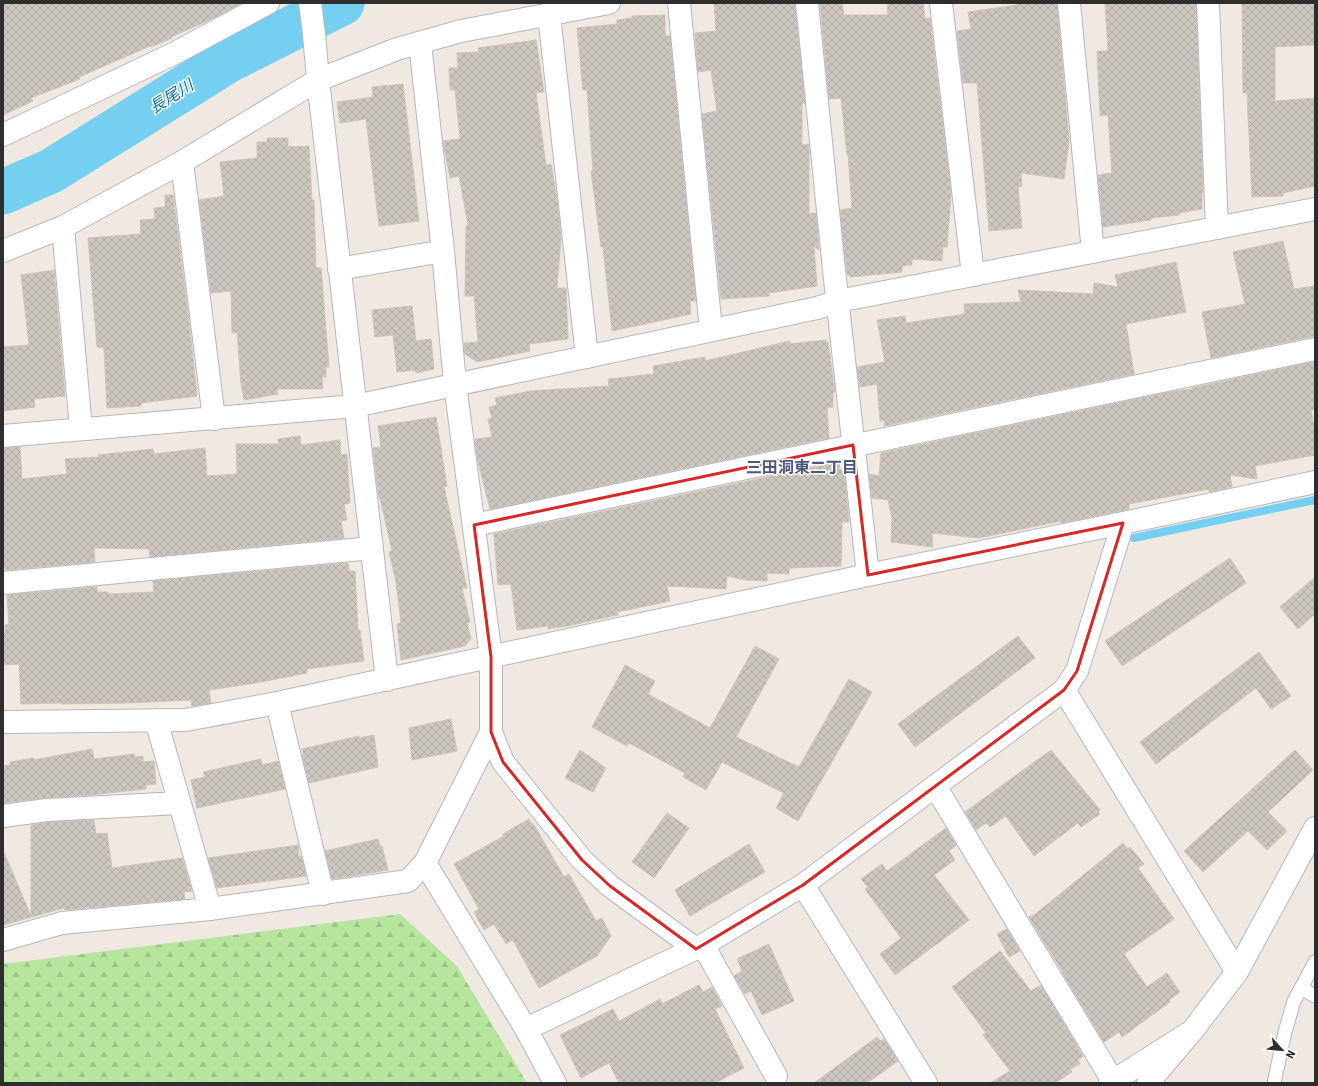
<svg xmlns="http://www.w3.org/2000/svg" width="1318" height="1086" viewBox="0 0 1318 1086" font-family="Signika,'Noto Sans JP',sans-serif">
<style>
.forest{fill:url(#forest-firs)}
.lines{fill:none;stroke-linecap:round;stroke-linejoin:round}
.stream{stroke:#75cff0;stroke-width:8}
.river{stroke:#75cff0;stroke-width:45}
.building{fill:url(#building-cross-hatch);stroke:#cbc5ba}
.lane-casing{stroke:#b4b7c1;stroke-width:15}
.street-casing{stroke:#b4b7c1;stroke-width:24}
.secondary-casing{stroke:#b4b7c1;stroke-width:24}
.lane{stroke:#fff;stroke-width:13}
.street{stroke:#fff;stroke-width:22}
.secondary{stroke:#fff;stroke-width:22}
.marked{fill:none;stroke:#d62828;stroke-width:3;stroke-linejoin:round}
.labels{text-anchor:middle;stroke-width:3;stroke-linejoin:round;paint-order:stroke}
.water-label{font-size:16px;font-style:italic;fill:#0d6fa3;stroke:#fff}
.neighbourhood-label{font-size:16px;font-weight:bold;fill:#4d5680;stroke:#fff}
</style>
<defs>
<pattern id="forest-firs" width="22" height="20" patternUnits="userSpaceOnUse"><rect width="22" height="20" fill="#b6e59e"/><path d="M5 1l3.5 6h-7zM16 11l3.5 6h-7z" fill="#9dc588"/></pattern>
<pattern id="building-cross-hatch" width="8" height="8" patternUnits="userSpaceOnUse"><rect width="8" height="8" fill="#cbc7bf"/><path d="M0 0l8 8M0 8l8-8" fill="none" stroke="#afaba4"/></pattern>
</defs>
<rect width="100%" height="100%" fill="#efe9e1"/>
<path class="forest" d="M400,914L457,966L527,1083H3V964Z"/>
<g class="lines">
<path class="stream" d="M1134,538L1315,500"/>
<path class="river" d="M3,192L51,171L229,60L342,3"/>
</g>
<path class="building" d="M3,3H242L214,18L171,37L172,38L151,47L150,46L79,77L80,79L31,98L33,101L3,115Z
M714,3H795L805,103H802V145L809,144V214L816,213L819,250L814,246L817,286L769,293V296L721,299L702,114L717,111L711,70L698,72L695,33L716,31Z
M820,3H842L844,15H888L887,3H923L925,19L930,18L951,194L947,247H943L942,261L912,259V265L902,266V272L851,277L847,274L840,210L852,208L848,155H847L841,98L829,99Z
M1017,3H1057L1069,142L1064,179L1021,173L1022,186L1018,187L1022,228L989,231L977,83H963L957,31L971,29L968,12L1017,5Z
M1105,3H1196L1203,192H1202V209L1179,213V215L1151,218V220L1103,227L1098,175L1112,173L1108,115L1100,116L1097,51H1108Z
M1242,3H1315V45L1275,47V101L1315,98V186L1283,193V196L1252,197L1247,93H1243Z
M665,15V36H670L696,301H690L691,314L612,331L603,247H601L591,171L593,170L587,90H583L577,28L617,24V20L632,18V16Z
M536,40L544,92L536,93L546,165L551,164L558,205L561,239L557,288H566L568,339L529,344L530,351L477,362L465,354L464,343L478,342L474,296H465L466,226L468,225L459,176L450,178L443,141L460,139L455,90H450L449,68H458L457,53L479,52L478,48Z
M403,84L419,221L379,226L366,119L340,123L337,102L373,97L372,87Z
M267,138H288V147L309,146L312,200H314L316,268H321L329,367H326V377H322L323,389H277L278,394L244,400L241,384L237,332L232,333L231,291L211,293L199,200L224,196L220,162L257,158V142H267Z
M165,195H173L190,329L197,396L141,403V406L107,408L104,348L97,347L88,238L141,234L140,220L155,219L154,208L165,207Z
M1283,241L1294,289L1315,286V336L1211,358L1202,312L1245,304L1233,252Z
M1176,262L1186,312L1126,324L1134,374L884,426L885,420L880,421L877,384L860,387L857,367L885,362L877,320L905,316L906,323L965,314L964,304L1021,302L1018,290L1093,294L1094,283L1118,287L1115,275Z
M54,270L65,396L34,399L35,407L3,411V347L29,345L21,275Z
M412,306L416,341L431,339L434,369L416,373L415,370L397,372L393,335L375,337L372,310Z
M826,340L825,342H828L835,392L833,393V407L827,408L829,438L490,509L477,458L475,439L492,437L488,419L492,418L489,407L497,405L495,398L530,391L609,386L608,379L654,374L653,366L705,357V361L790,341V344Z
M1313,362L1315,371V410H1311L1315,432V455L1255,466L1257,479L1230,475L1232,487L1209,492V489L1129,504V509L1061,523V521L979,538L932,533L933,547L891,542L892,518L888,500L872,498L869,474L879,476L881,453L1169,392L1192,389V388Z
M436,417L447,486L444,487L467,588H462L470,622L467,623L471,639L465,646L401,660L397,624L401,623L396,582L389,552L392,551L380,498H379L373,448L381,447L378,426Z
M300,436L301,445L340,440L341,455L347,454L350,503L344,504L347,520L341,521L344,538L150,557L149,549L94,548L95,562L5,570V567H3V448L20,447L22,479L67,474L65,459L98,457V455L153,449L154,454L205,448L207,476L237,474L236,444H279L278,439Z
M839,462L840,470H844L849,522H842L841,566L789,568V574L767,573V581L745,580L727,576L726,589L667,586L670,601L617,612L618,615L567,626L548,629V626L517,630L511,584L498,585L494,534Z
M1230,558L1246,583L1122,666L1105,641Z
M348,563L349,571H355L358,630H360L364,661L307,669V673L256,683L209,690L211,703L192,706L191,700L128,703L62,704V703L21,704L19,664L3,665V634L5,633V625L9,624L7,595L97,587V592H108V594L154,592L153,581Z
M1315,577V614L1298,629L1280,607Z
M1018,636L1035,658L915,747L898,724Z
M755,646L779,659L736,737L799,767L849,679L872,692L798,821L776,808L784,793L722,762L706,790L683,777L685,773L629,743L627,746L592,727L625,665L655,681L648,694L710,728Z
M1259,652L1291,696L1271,709L1256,688L1156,764L1140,742Z
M451,719L457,751L412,760L409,728Z
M374,735L378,767L309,783L302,755H304L302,749L359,736V738Z
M92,749L94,759L134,754L135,757L143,756V762L154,761L156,784L146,785V789L90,795L45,798L3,803V766L10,765V762L33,758L34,760Z
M580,750L606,768L593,792L565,778Z
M1051,750L1100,810L1098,812L1100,814L1081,827L1078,823L1034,856L1006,816L990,827L986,823L976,830L965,812Z
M1295,750L1313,770L1268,812L1287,831L1267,850L1248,831L1203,872L1184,851Z
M261,759L262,765L278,761L285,789L197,808L191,780L205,777L203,772Z
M667,813L689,828L654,878L632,862Z
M529,819L531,824L533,823L564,877L569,874L596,921L602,918L611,936L597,956L539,988L513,940L506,944L494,924L484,930L474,912L479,909L454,864L504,836L503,834Z
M94,820L96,834L107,833L112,868L182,858L192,891L184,892L185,899L64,910V908L3,925V850L31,916V825L48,822Z
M946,828L956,845L949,851L955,860L934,875L969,920L895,975L880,954L901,938L865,889L868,887L861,879L882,864L887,871Z
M378,839L380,846H382L388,870L332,879L325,851Z
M1123,843L1128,849L1130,847L1144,864L1138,868L1174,919L1124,954L1147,987L1167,973L1180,992L1169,1000L1170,1002L1122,1037L1119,1032L1104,1042L1062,972H1063L1052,955L1029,917L1034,915Z
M749,844L765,872L690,916L675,890Z
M298,845L299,857L301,856L306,876L217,888L208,858Z
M1007,929L1020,951L1009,957L997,934Z
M769,944L794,1001L762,1015L751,991L745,994L734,976L742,971L737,959Z
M1000,951L1031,991L1041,985L1083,1056L1078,1060L1080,1064L1070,1069L1072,1072L1055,1083H990L1010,1071L983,1035L986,1033L952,987Z
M699,985L703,992L712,987L722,1006L715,1009L744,1068L715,1083H619L609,1063L581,1078L560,1035L613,1009L619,1021L660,999L662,1004Z
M877,1037L881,1041L884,1039L898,1061L867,1083H814Z"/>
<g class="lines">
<g class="lane-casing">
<path id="lane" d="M1301,988L1315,996
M1274,1083L1285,1032L1294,1001L1315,962"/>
</g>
<g class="street-casing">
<path id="street" d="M310,3L314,34L318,80L387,680
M679,3L711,330
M807,3L834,270L868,575
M941,3L973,275
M1069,3L1093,252
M1208,3L1217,228
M549,15L587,357
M3,135L175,53L268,3
M182,162L214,419
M63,227L81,429
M3,251L63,227L182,162L318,80L397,49L461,31L609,3
M339,269L443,251
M474,525L1315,349
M3,583L372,548
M1064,690L1237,972
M277,703L323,894
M156,720L210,909
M3,722L186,720L277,703L868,575L1123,523L1315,482
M491,732L503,762L582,860L610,886L696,949
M935,786L1113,1081
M3,816L47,810L179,803
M425,863L526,1029L555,1083
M803,885L926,1083
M3,940L62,923L210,909L408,881L425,863L491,732V657L455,384L443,251L420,43
M703,945L776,1076
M526,1029L703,945L803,885L1064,690L1077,671L1123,523
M1110,1083L1187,1034"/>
</g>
<g class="secondary-casing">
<path id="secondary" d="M3,436L355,406L817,308L838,301L1315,209
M1148,1083L1193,1030L1237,972L1315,828"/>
</g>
<use href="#lane" class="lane"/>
<use href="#street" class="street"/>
<use href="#secondary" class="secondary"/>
</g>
<path class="marked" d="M853,445L868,575L1123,523L1077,671L1064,690L803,885L696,949L610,886L582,860L503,762L491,732V657L474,525Z"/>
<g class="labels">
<g class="water-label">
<text transform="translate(171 96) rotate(-32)" y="6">長尾川</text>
</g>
<g class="neighbourhood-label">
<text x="802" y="473">三田洞東二丁目</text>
</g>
</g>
<rect width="1318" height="1086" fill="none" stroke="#2e2e2e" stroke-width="8"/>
<g transform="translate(1282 1050) rotate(117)" stroke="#ffffff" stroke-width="3" paint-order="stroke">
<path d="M0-3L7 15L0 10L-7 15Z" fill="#2e2e2e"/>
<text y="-6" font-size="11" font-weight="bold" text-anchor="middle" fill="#2e2e2e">N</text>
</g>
</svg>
